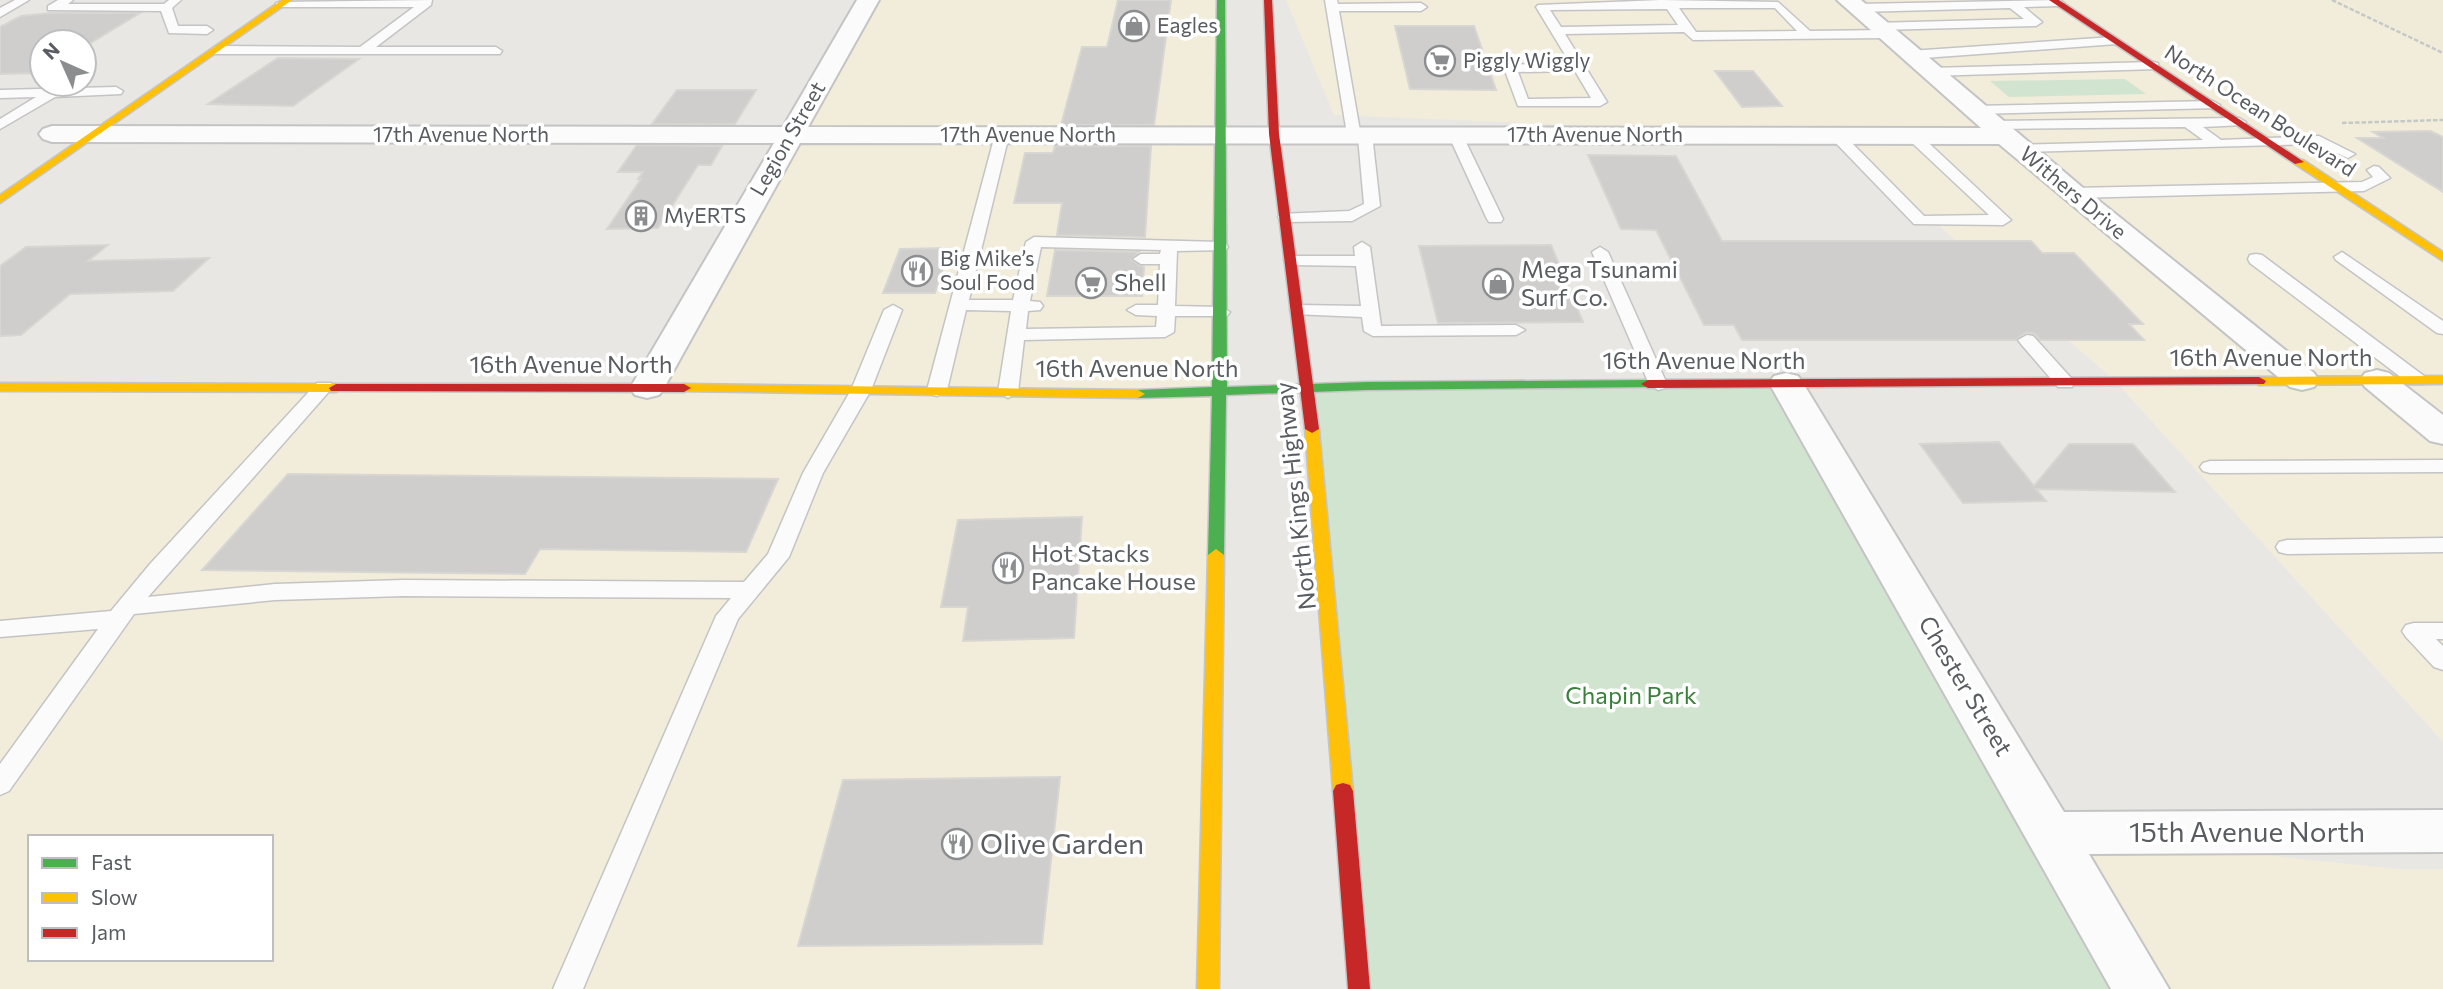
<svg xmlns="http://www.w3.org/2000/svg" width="2443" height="989" viewBox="0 0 2443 989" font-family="Commissioner,sans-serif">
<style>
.commercial{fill:#f2ecdb;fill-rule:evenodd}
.green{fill:#d1e4cf}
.sand{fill:#f0ead8}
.building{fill:#cfcecc;stroke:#d8d6d2;stroke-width:2}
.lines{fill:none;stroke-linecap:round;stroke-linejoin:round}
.lane-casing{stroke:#c4c4c4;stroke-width:3}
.street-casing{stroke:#c4c4c4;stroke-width:4}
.fast-casing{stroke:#c5c5c5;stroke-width:3}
.slow-casing{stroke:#c5c5c5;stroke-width:3}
.jam-casing{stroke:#c5c5c5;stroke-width:3}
.path{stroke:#c5c9c6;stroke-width:2.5;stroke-dasharray:4.5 2;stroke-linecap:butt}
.lane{fill:#fcfbfb;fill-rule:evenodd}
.street{fill:#fcfbfb;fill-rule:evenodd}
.fast{fill:#4caf50;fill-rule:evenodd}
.slow{fill:#ffc107;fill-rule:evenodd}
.jam{fill:#c62828;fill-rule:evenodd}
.labels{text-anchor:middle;stroke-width:7;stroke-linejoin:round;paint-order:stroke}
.far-poi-label{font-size:21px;fill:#595d61;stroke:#fff;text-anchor:start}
.far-street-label{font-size:21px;fill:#595d61;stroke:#fff}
.poi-label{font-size:24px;fill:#595d61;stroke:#fff;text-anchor:start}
.street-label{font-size:24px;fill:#595d61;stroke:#fff}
.park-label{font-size:24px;fill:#39803a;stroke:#fff}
.near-street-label{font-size:28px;fill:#595d61;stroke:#fff}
.near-poi-label{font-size:28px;fill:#595d61;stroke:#fff;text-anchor:start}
</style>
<rect width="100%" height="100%" fill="#e8e7e3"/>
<path class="commercial" d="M868,0H1221L1207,989H0V386L647,388ZM30,837H271V959H30Z
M1286,0H2342L2443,51V742L2116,382L1837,136L1334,115Z
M2051,833L2398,869H2443V989H2142Z"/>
<path class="green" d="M2125,79L2146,94L2009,97L1990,81Z
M1786,383L2141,989H1359L1309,388Z"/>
<path class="sand" d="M2342,0H2443V51Z"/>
<path class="building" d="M1118,0H1171L1154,125H1061L1082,47H1107Z
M51,13H140L84,47V42H42V73L0,74V27L21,16Z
M1395,26H1474L1496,90L1410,89Z
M278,58L359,59L293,106L208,104Z
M1715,71H1753L1782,106L1742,107Z
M677,90H756L735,124H652Z
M2430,131L2443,137V192L2357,138H2383L2373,132Z
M637,145L722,146L711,165H698L658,228L607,229L641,179H638L643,172H618Z
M1055,146H1151L1145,237L1057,235L1062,203H1014L1025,153H1053Z
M1588,155L1676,156L1722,241H2031L2042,253H2074L2143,324H2129L2144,340H2040L2035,334L2027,332L2015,340H1742L1734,325H1704L1656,230L1621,229Z
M108,245L88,261L209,258L173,291L70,294L21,335L0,336V266L26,247Z
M1551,245L1583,322L1438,323L1419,246Z
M949,248L935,293H883L900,249Z
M1055,250L1139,252L1131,260L1144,267L1142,296H1047Z
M1999,442L2034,486L2069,444H2133L2175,492L2036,489L2046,501L1963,503L1920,444Z
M288,474L778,479L746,552L540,549L525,574L202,570Z
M1082,517L1074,638L963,641L968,607H941L958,520Z
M1060,777L1042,944L798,946L843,780Z"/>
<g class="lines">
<g class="lane-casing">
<path id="lane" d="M15,0H29L0,17V8Z
M58,0H73L68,4H164L169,0H181L172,8L178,26H207L213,30L207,34L169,33L161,11L48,10V6Z
M432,0L431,5L376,47H496L502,51L500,54H216L210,50L216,46L360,47L414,7H276V3L280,2Z
M1325,0H1337L1338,4L1421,3L1427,7L1421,11H1339L1360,131H1370L1372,134L1380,206L1352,221L1286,222L1280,220L1278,217L1280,214L1349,211L1364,204L1358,137H1349L1347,134Z
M1661,0L1778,2L1810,31L1887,30L1893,34L1887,38L1693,40L1684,32L1565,34L1607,102L1600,106H1518L1504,68L1505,65L1570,63L1536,7L1538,5ZM1679,8H1775L1797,31L1696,32ZM1667,9L1678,25L1561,27L1550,10ZM1575,71L1591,98L1528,99L1518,72Z
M2060,0L2064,3L2058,6L2024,7L2042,22L2036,26L1878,30L1874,29V23L2024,19L2010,8L1858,12L1852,8L1858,4Z
M2113,37L2119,41L2117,44L1910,59L1904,55L1910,51Z
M2153,62L2158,63V69L1930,76L1924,72L1930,68Z
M116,87L123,91L121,94L55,97L0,129V119L36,97L0,98V90Z
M2213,101L2220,105L2218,108L1974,114L1967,110L1974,106Z
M2239,118L2246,122L2244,125L2203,127L2221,140L2319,136L2355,154L2348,158L2317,144L2018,152L2013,151L2011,148L2013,145L2203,140L2185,127L1992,129L1985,125L1992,121Z
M1455,130L1462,134L1503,219L1501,222H1489L1487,219L1448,134Z
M1002,131L1009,135L969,300H1013L1026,242L1034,237L1220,242L1226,244L1228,247L1226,250L1177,251L1175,306L1221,307L1230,312L1227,316H1175L1174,332L1165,337L1024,340L1018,392L1008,398L998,392L1011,311L966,310L947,390L937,396L930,394L927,390L995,135ZM1041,247L1161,250L1160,254H1141L1133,259L1141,264H1160L1158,305H1136L1127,310L1136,315L1157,316L1156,327L1026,329L1028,311L1040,310L1043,306L1040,302L1030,301Z
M1837,132L1842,133L1924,216L1989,215L1908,139V133H1918L2011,220L2003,225L1914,224L1832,139V133Z
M2374,166L2379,167L2390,178L2364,191L2072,198L2064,193L2072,188L2362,182L2373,177L2367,170Z
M1362,242L1370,247L1381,326L1516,325L1525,330L1516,335L1373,336L1364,331L1362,317L1293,314L1290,310L1299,305L1361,306L1356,266L1292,265L1284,260L1286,256H1355L1354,247Z
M1600,247L1608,252L1667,384L1665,388L1658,390L1649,384L1592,252Z
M2342,252L2443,321V334L2437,333L2336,260L2334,257Z
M2256,254L2262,255L2424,376L2426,380L2424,384H2410L2250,263L2248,259L2250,255Z
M893,305L902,310L871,390L823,473L789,557L738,619L583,989H553L716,616L731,598L403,596L275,600L134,614L9,791L0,795V764L98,629L0,637V621L111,611L150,564L317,383H331L333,387L148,597L275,584L403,580L744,582L768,554L803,473L851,390L884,310Z
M2027,335L2033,336L2072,379L2074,383L2072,387H2058L2021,344L2018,340Z
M2443,460V472L2210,473L2203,471L2200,467L2203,463L2210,461Z
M2443,538V552L2287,554L2279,552L2276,547L2279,542L2287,540Z
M2414,623H2443V639H2436L2443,646V670L2434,667L2406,637L2402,631L2406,625Z"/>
</g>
<g class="street-casing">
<path id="street" d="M857,0H879L808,127L1981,128L1837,0H1861L2082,187L2314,373L2319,380L2314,387L2302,390L2290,387L1999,144L800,143L664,388L659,395L647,398L635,395L630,388L774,143L52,142L43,139L39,134L43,129L52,126L783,127Z
M2377,370L2389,373L2443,415V444L2430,441L2365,387L2360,380L2365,373Z
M1786,373L1798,376L1803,383L2064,812L2443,810V852L2089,854L2169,989H2111L1769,383L1774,376Z"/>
</g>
<g class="fast-casing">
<path id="fast" d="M1217,0H1225L1227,387L1367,382L1648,380L1655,384L1653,387L1367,390L1226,395L1224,555L1222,559H1210L1208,555L1212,396L1138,398L1131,394L1138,390L1212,387Z"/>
</g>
<g class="slow-casing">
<path id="slow" d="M282,0H292L0,203V195Z
M2295,160H2303L2443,252V261L2295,164Z
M2443,376V384L2259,385L2252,381L2259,377Z
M0,383L336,384L343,388L336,392L0,391Z
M684,384L1138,390L1145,394L1138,398L679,391L677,388Z
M1312,425L1319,429L1353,791L1350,797L1343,799L1336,797L1333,791L1305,429Z
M1216,549L1224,555L1219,989H1197L1208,555Z"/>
</g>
<g class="jam-casing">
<path id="jam" d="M1264,0H1272L1279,134L1319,429L1312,433L1305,429L1269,134Z
M2049,0H2059L2304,162L2295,164Z
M2259,377L2266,381L2264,384L1648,388L1641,384L1648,380Z
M336,384H684L691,388L684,392L331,391L329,388Z
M1343,783L1350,785L1353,791L1370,989H1348L1333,791L1336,785Z"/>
</g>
<path class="path" d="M2332,0L2443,53
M2342,123L2443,120"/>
<use href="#lane" class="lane"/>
<use href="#street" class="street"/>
<use href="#fast" class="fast"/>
<use href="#slow" class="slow"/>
<use href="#jam" class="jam"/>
</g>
<defs>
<g id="shop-ring" transform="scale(1.575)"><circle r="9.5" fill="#fff" stroke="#8b8d8e" stroke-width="1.5"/><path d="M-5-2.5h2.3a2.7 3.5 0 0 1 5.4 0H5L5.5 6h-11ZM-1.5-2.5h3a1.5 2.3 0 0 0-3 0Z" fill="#8b8d8e"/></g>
<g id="supermarket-ring" transform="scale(1.575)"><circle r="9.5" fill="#fff" stroke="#8b8d8e" stroke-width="1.5"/><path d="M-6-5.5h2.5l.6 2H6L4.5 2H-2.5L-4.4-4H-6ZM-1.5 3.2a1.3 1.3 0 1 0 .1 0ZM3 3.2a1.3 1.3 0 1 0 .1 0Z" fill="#8b8d8e"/></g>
<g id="building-ring" transform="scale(1.575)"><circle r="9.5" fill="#fff" stroke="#8b8d8e" stroke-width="1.5"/><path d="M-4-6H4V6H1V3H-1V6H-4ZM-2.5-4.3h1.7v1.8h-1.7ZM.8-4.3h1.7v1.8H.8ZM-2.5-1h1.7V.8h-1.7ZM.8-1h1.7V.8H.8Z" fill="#8b8d8e"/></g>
<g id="restaurant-ring" transform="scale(1.575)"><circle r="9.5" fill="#fff" stroke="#8b8d8e" stroke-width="1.5"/><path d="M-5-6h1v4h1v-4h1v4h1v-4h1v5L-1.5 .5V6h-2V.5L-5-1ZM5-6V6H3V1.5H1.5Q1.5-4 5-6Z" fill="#8b8d8e"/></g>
</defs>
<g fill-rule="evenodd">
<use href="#shop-ring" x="1134" y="26"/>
<use href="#supermarket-ring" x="1440" y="61"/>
<use href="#building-ring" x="641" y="216"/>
<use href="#restaurant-ring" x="917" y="271"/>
<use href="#supermarket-ring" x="1091" y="283"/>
<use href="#shop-ring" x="1498" y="284"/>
<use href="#restaurant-ring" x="1008" y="568"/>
<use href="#restaurant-ring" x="957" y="844"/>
</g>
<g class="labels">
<g class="far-poi-label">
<text x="1157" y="33">Eagles</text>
<text x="1463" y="68">Piggly Wiggly</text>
<text x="664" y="223">MyERTS</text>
<text x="940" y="266">Big Mike’s<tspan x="940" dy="24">Soul Food</tspan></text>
</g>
<g class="far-street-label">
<text transform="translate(2260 111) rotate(33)" y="7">North Ocean Boulevard</text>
<text x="461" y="142">17th Avenue North</text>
<text x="1028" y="142">17th Avenue North</text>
<text x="1595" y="142">17th Avenue North</text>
<text transform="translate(788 139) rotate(-60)" y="7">Legion Street</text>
<text transform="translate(2073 193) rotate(40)" y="7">Withers Drive</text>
</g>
<g class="poi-label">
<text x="1521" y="278">Mega Tsunami<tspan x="1521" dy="28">Surf Co.</tspan></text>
<text x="1114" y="291">Shell</text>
<text x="1031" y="562">Hot Stacks<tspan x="1031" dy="28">Pancake House</tspan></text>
</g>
<g class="street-label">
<text x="2271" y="366">16th Avenue North</text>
<text x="1704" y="369">16th Avenue North</text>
<text x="571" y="373">16th Avenue North</text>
<text x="1137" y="377">16th Avenue North</text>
<text transform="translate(1296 496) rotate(-96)" y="8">North Kings Highway</text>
<text transform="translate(1965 686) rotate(59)" y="8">Chester Street</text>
</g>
<g class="park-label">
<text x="1631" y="704">Chapin Park</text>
</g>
<g class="near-street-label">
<text x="2247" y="842">15th Avenue North</text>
</g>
<g class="near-poi-label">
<text x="980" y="854">Olive Garden</text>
</g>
</g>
<rect x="28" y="835" width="245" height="126" fill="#ffffff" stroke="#bdbec0" stroke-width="2"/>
<rect x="42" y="858" width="35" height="10" fill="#4caf50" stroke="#bdbec0" stroke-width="2"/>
<text x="91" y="870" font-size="21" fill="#595d61">Fast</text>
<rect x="42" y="893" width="35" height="10" fill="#ffc107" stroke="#bdbec0" stroke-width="2"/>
<text x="91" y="905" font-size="21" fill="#595d61">Slow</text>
<rect x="42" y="928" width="35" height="10" fill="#c62828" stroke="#bdbec0" stroke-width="2"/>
<text x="91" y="940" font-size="21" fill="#595d61">Jam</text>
<g transform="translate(63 63) rotate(315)"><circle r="33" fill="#ffffff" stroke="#bdbec0" stroke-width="2"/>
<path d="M0-5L12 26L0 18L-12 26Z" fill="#8b8d8e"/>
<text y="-10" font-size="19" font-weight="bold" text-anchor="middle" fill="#595d61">N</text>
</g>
</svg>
